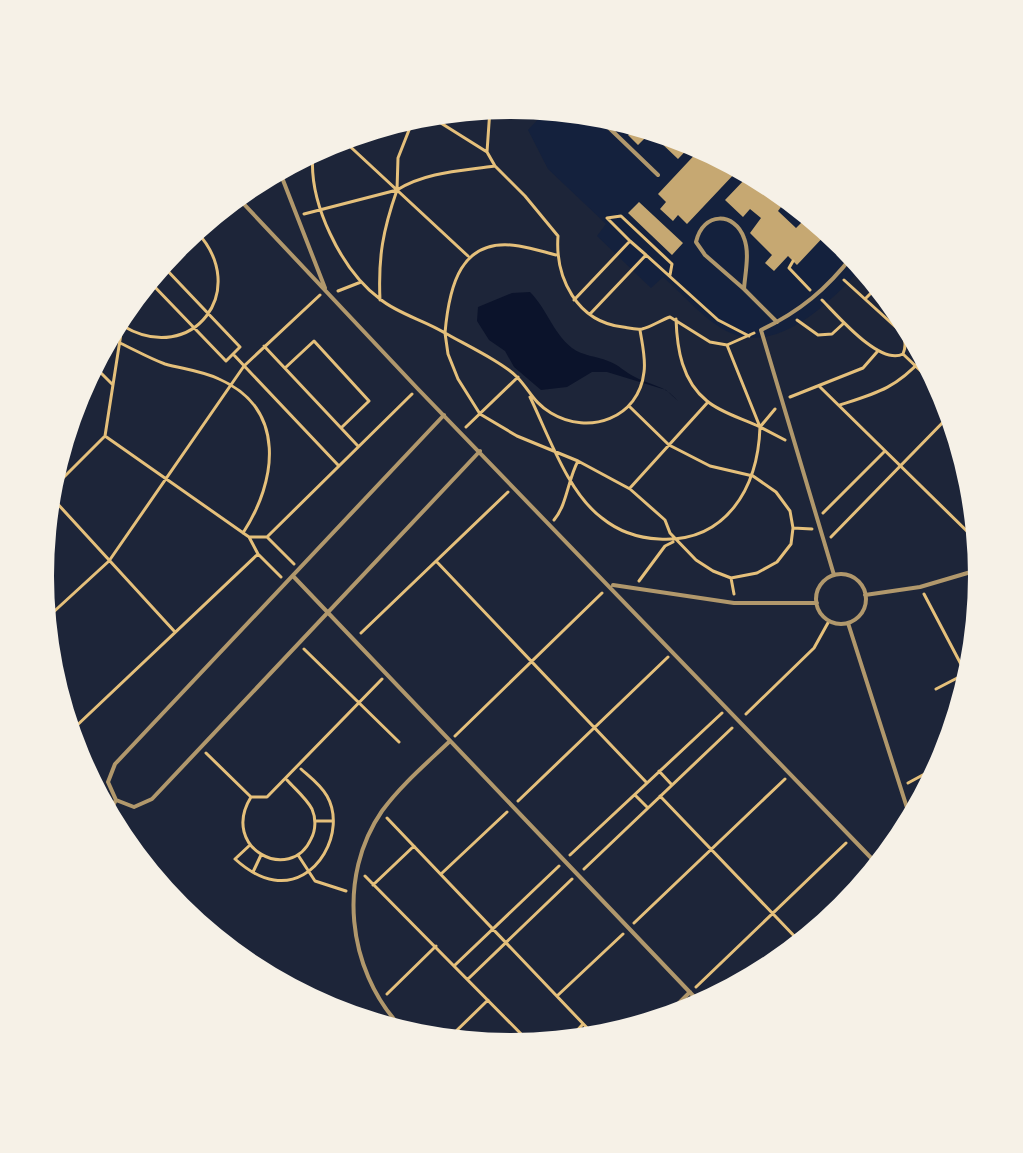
<svg xmlns="http://www.w3.org/2000/svg" width="1023" height="1153" viewBox="0 0 1023 1153" font-family="Raleway,sans-serif">
<style>
.green{fill:#1d2539}
.water{fill:#0b132b}
.building{fill:#c6a872}
.lines{fill:none;stroke-linecap:round;stroke-linejoin:round}
.path{stroke:#e5c07b;stroke-width:3}
.service{stroke:#b1986c;stroke-width:4}
</style>
<rect width="100%" height="100%" fill="#14213d"/>
<path class="green" d="M512,105L545,112L528,130L548,169L606,224L597,236L651,288L663,277C685,296 709,326 736,335C783,350 833,300 861,268L947,396L983,577L947,757L845,910L692,1012L511,1048L331,1012L178,910L76,757L40,576L76,396L178,243L331,141Z"/>
<path class="water" d="M530,292C547,309 553,333 572,348C583,356 596,356 608,361C618,364 626,373 635,377C654,387 663,384 678,401L666,390L607,372H592L567,387L541,390L514,367L505,351L489,340L477,321L478,307L512,293Z"/>
<path class="building" d="M634,129L650,133L638,145L628,135Z
M663,135L692,141L694,142L678,159L658,140Z
M702,147L737,171L687,224L678,215L673,221L660,209L666,202L658,194Z
M747,177L768,192L781,207L778,211L796,228L802,222L810,230L816,224L828,232L797,265L788,256L774,271L765,263L772,255L750,233L761,218L750,209L743,217L725,200Z
M639,202L683,243L672,255L628,213Z"/>
<g class="lines">
<path class="path" d="M490,109L487,152L495,166L525,196L558,236C555,278 577,322 623,327C629,328 636,330 642,329C651,327 661,320 670,317L710,342L727,345L754,333
M436,120L487,152
M411,125L398,158L397,190C426,172 461,171 495,166
M342,139L468,256
M313,153C308,202 341,270 380,299C398,314 424,320 445,333L448,354L458,379L480,414L517,436L578,461L630,489L665,520L670,533L696,560L713,571L731,578L757,573L777,562L791,544L793,528
M304,214L397,190C383,230 378,257 380,300
M630,241L607,218L621,216L672,264L670,275
M556,255C544,252 532,248 519,246C460,236 449,287 445,333C464,344 504,363 518,378C530,391 534,403 551,413C589,436 639,418 644,372C646,359 642,343 640,330
M646,255L718,320L749,336
M166,261L201,227
M793,261L789,268L810,290
M151,283L226,361L240,347L163,266
M338,291L361,282
M865,299L875,289
M574,300L630,241L646,255L590,314
M822,300C838,316 880,366 903,354C907,344 905,339 899,330L844,280
M797,320L818,335L832,334L844,323
M123,326C192,367 252,290 196,231
M120,343C135,350 149,358 165,364C183,369 202,371 219,379C287,409 277,481 243,533
M727,345L760,427L785,440
M264,346L357,445
M233,354L338,465
M903,354L947,396
M95,367L112,384
M285,368L314,341L369,401L341,428
M819,386L976,540
M530,397C548,434 568,493 602,518C618,531 638,538 659,539C726,543 758,488 760,427C744,419 721,413 707,401C682,381 677,349 676,319
M790,397L863,368L877,352
M840,405C877,393 896,388 922,359
M630,407L669,445L710,466L753,476L776,492L790,511L793,528L812,529
M466,427L518,377
M760,427L775,409
M105,436L249,537
M59,482L105,436L122,327
M630,488L708,402
M55,501L175,632
M823,513L885,451
M554,520C567,505 568,479 578,461
M267,537L412,394
M831,537L951,414
M436,561L647,783
M281,577L258,554L249,537H267L294,564
M731,578L734,594
M639,581L665,546L673,542
M924,594L964,670
M48,617L109,561L244,366L320,295
M361,633L508,492
M304,649L399,742
M936,689L963,675
M746,714L814,648L829,621
M71,731L258,554
M455,736L602,593
M206,753L251,797H267L382,679
M659,771L672,785
M908,783L943,764
M635,795L648,808
M660,796L799,941
M251,797C219,849 291,884 311,839C316,830 316,818 312,809C306,798 295,789 287,780
M518,801L668,657
M387,818L591,1032
M315,821H333
M250,845L235,859C245,868 260,878 274,880C317,887 347,831 327,796C321,785 310,777 301,769
M298,855L315,881L346,891
M570,855L722,713
M584,869L732,728
M253,872L261,855
M441,874L507,812
M365,876L531,1044
M373,885L414,846
M634,923L785,779
M455,965L559,866
M468,979L572,879
M696,987L846,843
M387,994L436,946
M557,996L623,934
M451,1036L488,1000
M572,1036L583,1024"/>
<path class="service" d="M604,123L658,175
M281,175L325,288
M241,201L418,389L876,863
M744,289L705,255L696,242C703,211 735,212 744,238C750,253 745,274 744,289L777,322
M444,415L115,764L108,782L116,800L134,807L152,799L480,451
M816 599a25 25 0 1 1 50 0a25 25 0 1 1-50 0Z
M834,575L761,330C799,312 827,289 853,255
M293,576L702,1005
M613,585L734,603H817
M865,595L920,587L981,569
M848,623L909,814
M111,809L116,800
M664,1018L690,992
M400,1026C347,969 337,876 382,811C401,785 427,763 450,741"/>
</g>
<path d="M0 0H1023V1153H0ZM54 576a457 457 0 1 1 914 0a457 457 0 1 1-914 0Z" fill="#f6f1e7" fill-rule="evenodd"/>
</svg>
